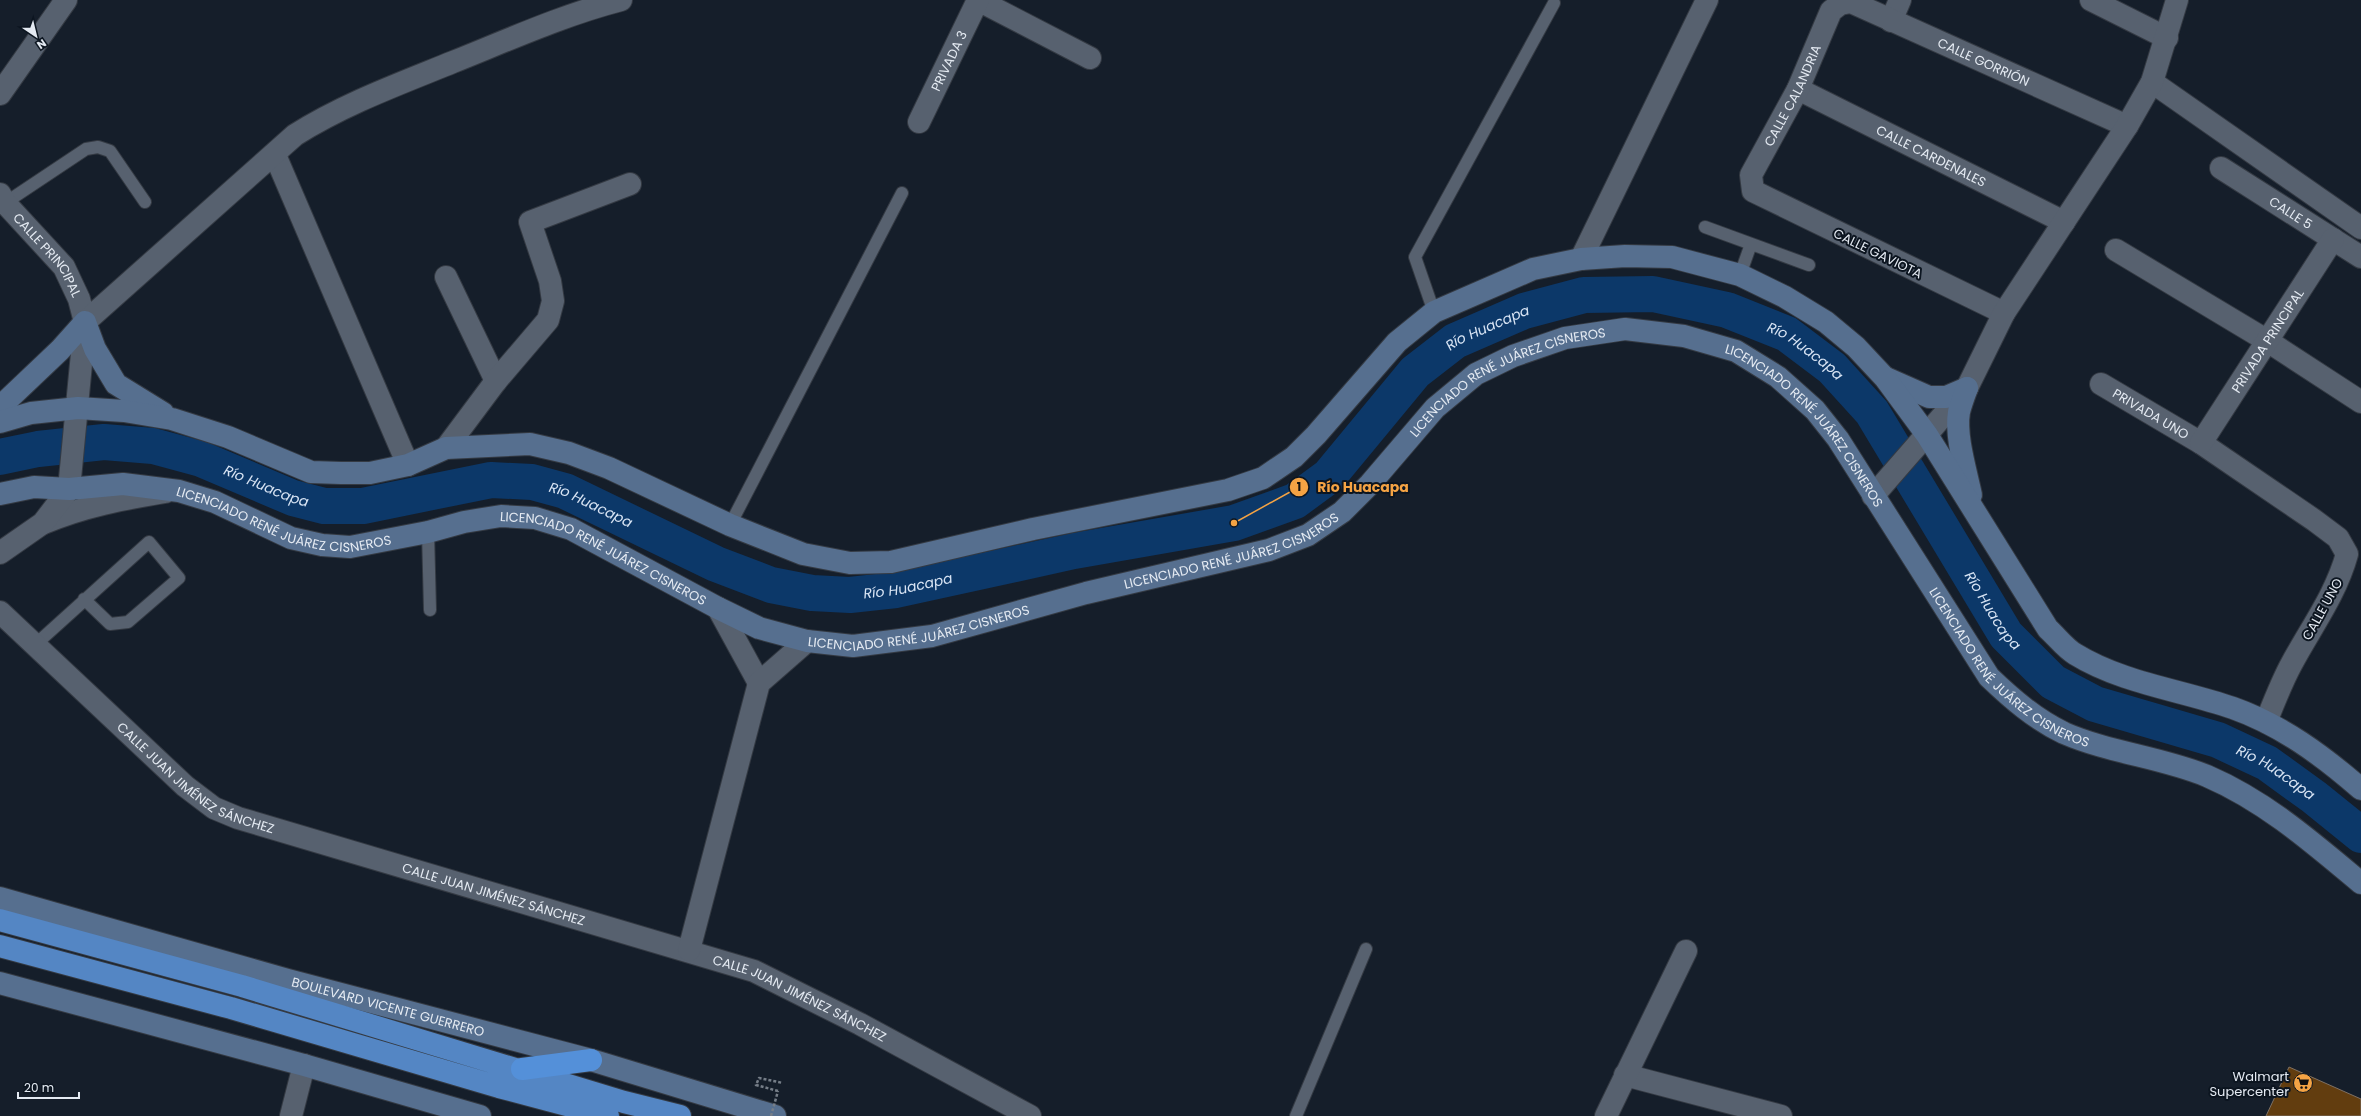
<svg xmlns="http://www.w3.org/2000/svg" width="2361" height="1116" viewBox="0 0 2361 1116" font-family="Poppins,sans-serif">
<style>
.lines{fill:none;stroke-linecap:round;stroke-linejoin:round}
.river{stroke:#0c3869;stroke-width:36}
.building{fill:#623d0f;stroke:#7e7164}
.service-casing{stroke:#343a43;stroke-width:14}
.minor-casing{stroke:#343a43;stroke-width:24}
.tertiary-casing{stroke:#343a43;stroke-width:24}
.secondary-casing{stroke:#343a43;stroke-width:24}
.trunk-casing{stroke:#343a43;stroke-width:24}
.motorway-casing{stroke:#343a43;stroke-width:24}
.path{stroke:#767e88;stroke-width:2.5;stroke-dasharray:3 2;stroke-linecap:butt}
.service{stroke:#57616f;stroke-width:12}
.minor{stroke:#57616f;stroke-width:22}
.tertiary{stroke:#57616f;stroke-width:22}
.secondary{stroke:#566f8f;stroke-width:22}
.trunk{stroke:#5486c4;stroke-width:22}
.motorway{stroke:#5490d9;stroke-width:22}
.path-bridge{stroke:#767e88;stroke-width:2.5;stroke-dasharray:3 2;stroke-linecap:butt}
.labels{text-anchor:middle;stroke-width:4;stroke-linejoin:round;paint-order:stroke}
.street-label{font-size:13px;fill:#e4eaf2;stroke:#0c1520}
.poi-label{font-size:13px;fill:#e4eaf2;stroke:#0c1520;text-anchor:end}
.water-label{font-size:14px;font-style:italic;fill:#d8e4f4;stroke:#0c1520}
.leader{fill:none;stroke:#f4a344;stroke-width:1.5}
.callout-dot{fill:#f4a344;stroke:#0c1520;stroke-width:1.5}
.mark-label{font-size:12px;text-anchor:middle;font-weight:bold;fill:#111}
.callout-label{font-size:14px;text-anchor:middle;font-weight:bold;fill:#f4a344;stroke:#0c1520;stroke-width:4;stroke-linejoin:round;paint-order:stroke}
</style>
<rect width="100%" height="100%" fill="#151e2a"/>
<g class="lines">
<path class="river" id="s1" d="M0,457L38,449L104,442L153,446L201,459L293,498L324,506H363L491,480L532,482L565,491L716,564L771,585L812,593L850,595L896,590L1074,551L1234,523L1295,501L1329,476L1415,372L1455,341L1524,311L1584,295L1653,294L1727,310L1787,334L1832,368L1872,412L2006,635L2053,682L2095,704L2218,740L2267,763L2314,797L2361,835"/>
</g>
<path class="building" d="M2289,1067L2361,1099V1116H2266Z"/>
<g class="lines">
<g class="service-casing">
<path id="service" d="M5,203L86,149L98,147L110,151L145,202
M1705,227L1809,265
M1740,275L1751,244
M1434,312L1415,257L1554,3
M730,525L902,193
M428,532L430,610
M36,644L149,542L179,578L128,622L110,624L84,599
M1296,1116L1366,949"/>
</g>
<g class="minor-casing">
<g id="minor">
<path d="M978,0L1090,58"/>
<path d="M2091,0L2167,38"/>
<path d="M1891,21L1900,0"/>
<path d="M2152,82L2361,228"/>
<path id="s2" d="M1798,89L2064,222"/>
<path d="M0,94L66,0"/>
<path id="s3" d="M919,122L978,0"/>
<path d="M275,155L408,465"/>
<path id="s4" d="M2221,168L2361,257"/>
<path id="s5" d="M0,194L5,203L64,267L79,299L85,322"/>
<path d="M2116,250L2266,340L2361,402"/>
<path d="M1581,259L1707,0"/>
<path d="M446,277L496,381"/>
<path id="s6" d="M2004,313L1753,191L1751,175L1798,89L1831,11L1840,4L1851,2L2127,126"/>
<path id="s7" d="M2101,384L2201,443L2314,520L2338,538L2347,554C2336,594 2312,626 2292,663C2282,681 2274,702 2266,722"/>
<path id="s8" d="M2201,443L2333,239"/>
<path d="M446,448L496,381L548,320L553,301L550,281L530,222L630,184"/>
<path d="M44,523C84,506 123,499 165,492"/>
<path d="M0,553L43,523L69,489L85,322L295,135C344,104 399,84 453,62C508,40 563,15 621,0"/>
<path d="M718,608L759,683"/>
<path id="s9" d="M0,612L185,786L214,808L238,818L754,971L860,1024L1030,1116"/>
<path d="M689,950L759,683L807,641"/>
<path d="M1625,1075L1781,1116"/>
<path d="M291,1116L304,1065"/>
<path d="M1606,1116L1686,951"/>
</g>
</g>
<g class="tertiary-casing">
<path id="tertiary" d="M1873,496L1967,388L2004,313L2127,126L2152,82L2177,0"/>
</g>
<g class="secondary-casing">
<g id="secondary">
<path d="M1886,378L1929,397H1946L1967,388"/>
<path d="M1967,388C1964,396 1961,404 1959,412C1955,436 1966,471 1971,495"/>
<path d="M0,407L60,350L85,322L95,349L116,384L163,413"/>
<path d="M0,422L31,413L78,408L124,411L172,419L228,437L311,472L341,473H370L408,465L446,448L530,444L569,453L609,468L730,525L803,554L850,563L891,562L1033,529L1228,490L1263,478L1294,457L1316,435L1397,342L1434,312L1533,269L1581,259L1625,256L1672,257L1740,275L1785,297L1826,322L1856,347L1885,378L1927,435L2048,629C2057,637 2065,648 2075,654C2122,683 2181,690 2233,708C2281,725 2322,755 2361,789"/>
<path id="s10" d="M0,494L34,487L69,489L123,484L179,491L215,502L291,538L322,545L350,547L428,532L464,522L501,516L535,518L571,529L718,608L759,628L807,641L853,646L932,636L1086,593L1269,550L1308,535L1342,512L1370,484L1435,408L1476,374L1513,356L1565,338L1625,329L1684,336L1736,351L1778,377L1815,410L1838,439L1989,677C2012,699 2035,719 2064,733C2110,753 2161,757 2207,776C2265,801 2312,842 2361,883"/>
<path id="s11" d="M0,898L288,980L591,1060L775,1116"/>
<path d="M0,983L304,1065L480,1116"/>
</g>
</g>
<g class="trunk-casing">
<path id="trunk" d="M0,920L242,986L624,1102L680,1116
M0,946L231,1008L499,1087L608,1116"/>
</g>
<g class="motorway-casing">
<path id="motorway" d="M522,1069L591,1060"/>
</g>
<path class="path" d="M778,1091L756,1085L759,1078L783,1083"/>
<use href="#service" class="service"/>
<use href="#minor" class="minor"/>
<use href="#tertiary" class="tertiary"/>
<use href="#secondary" class="secondary"/>
<use href="#trunk" class="trunk"/>
<use href="#motorway" class="motorway"/>
<path class="path-bridge" d="M771,1116L778,1091"/>
</g>
<defs>
<g id="supermarket-disc" transform="scale(1)"><circle r="9.5" fill="#f4a344" stroke="#0c1520"/><path d="M-6-5.5h2.5l.6 2H6L4.5 2H-2.5L-4.4-4H-6ZM-1.5 3.2a1.3 1.3 0 1 0 .1 0ZM3 3.2a1.3 1.3 0 1 0 .1 0Z" fill="#111"/></g>
</defs>
<g fill-rule="evenodd">
<use href="#supermarket-disc" x="2303" y="1083"/>
</g>
<g class="labels">
<g class="street-label">
<text dy="5" stroke="none"><textPath href="#s3" startOffset="68">PRIVADA 3</textPath></text>
<text dy="5" stroke="none"><textPath href="#s6" startOffset="646">CALLE GORRIÓN</textPath></text>
<text dy="5" stroke="none"><textPath href="#s6" startOffset="385">CALLE CALANDRIA</textPath></text>
<text dy="5" stroke="none"><textPath href="#s2" startOffset="149">CALLE CARDENALES</textPath></text>
<text dy="5" stroke="none"><textPath href="#s4" startOffset="83">CALLE 5</textPath></text>
<text transform="translate(1878 253) rotate(26)" y="5">CALLE GAVIOTA</text>
<text dy="5" stroke="none"><textPath href="#s5" startOffset="78">CALLE PRINCIPAL</textPath></text>
<text dy="5" stroke="none"><textPath href="#s8" startOffset="122">PRIVADA PRINCIPAL</textPath></text>
<text dy="5" stroke="none"><textPath href="#s10" startOffset="1624">LICENCIADO RENÉ JUÁREZ CISNEROS</textPath></text>
<text dy="5" stroke="none"><textPath href="#s7" startOffset="58">PRIVADA UNO</textPath></text>
<text dy="5" stroke="none"><textPath href="#s10" startOffset="1972">LICENCIADO RENÉ JUÁREZ CISNEROS</textPath></text>
<text dy="5" stroke="none"><textPath href="#s10" startOffset="291">LICENCIADO RENÉ JUÁREZ CISNEROS</textPath></text>
<text dy="5" stroke="none"><textPath href="#s10" startOffset="1288">LICENCIADO RENÉ JUÁREZ CISNEROS</textPath></text>
<text dy="5" stroke="none"><textPath href="#s10" startOffset="628">LICENCIADO RENÉ JUÁREZ CISNEROS</textPath></text>
<text transform="translate(2322 609) rotate(-61)" y="5">CALLE UNO</text>
<text dy="5" stroke="none"><textPath href="#s10" startOffset="964">LICENCIADO RENÉ JUÁREZ CISNEROS</textPath></text>
<text dy="5" stroke="none"><textPath href="#s10" startOffset="2296">LICENCIADO RENÉ JUÁREZ CISNEROS</textPath></text>
<text dy="5" stroke="none"><textPath href="#s9" startOffset="259">CALLE JUAN JIMÉNEZ SÁNCHEZ</textPath></text>
<text dy="5" stroke="none"><textPath href="#s9" startOffset="583">CALLE JUAN JIMÉNEZ SÁNCHEZ</textPath></text>
<text dy="5" stroke="none"><textPath href="#s9" startOffset="907">CALLE JUAN JIMÉNEZ SÁNCHEZ</textPath></text>
<text dy="5" stroke="none"><textPath href="#s11" startOffset="403">BOULEVARD VICENTE GUERRERO</textPath></text>
</g>
<g class="poi-label">
<text x="2289" y="1081">Walmart<tspan x="2289" dy="15">Supercenter</tspan></text>
</g>
<g class="water-label">
<text dy="5" stroke="none"><textPath href="#s1" startOffset="1606">Río Huacapa</textPath></text>
<text dy="5" stroke="none"><textPath href="#s1" startOffset="1942">Río Huacapa</textPath></text>
<text dy="5" stroke="none"><textPath href="#s1" startOffset="275">Río Huacapa</textPath></text>
<text dy="5" stroke="none"><textPath href="#s1" startOffset="610">Río Huacapa</textPath></text>
<text dy="5" stroke="none"><textPath href="#s1" startOffset="946">Río Huacapa</textPath></text>
<text dy="5" stroke="none"><textPath href="#s1" startOffset="2266">Río Huacapa</textPath></text>
<text dy="5" stroke="none"><textPath href="#s1" startOffset="2602">Río Huacapa</textPath></text>
</g>
</g>
<path class="leader" d="M1234 523L1299 487"/>
<g class="callout-dot">
<circle cx="1234" cy="523" r="4"/>
<circle cx="1299" cy="487" r="10"/>
</g>
<g class="mark-label">
<text x="1299" y="491">1</text>
</g>
<g class="callout-label">
<text x="1363" y="492">Río Huacapa</text>
</g>
<g transform="translate(36 36) rotate(145)" stroke="#0c1520" stroke-width="3" paint-order="stroke">
<path d="M0-3L7 15L0 10L-7 15Z" fill="#e4eaf2"/>
<text y="-6" font-size="11" font-weight="bold" text-anchor="middle" fill="#e4eaf2">N</text>
</g>
<path d="M18 1092v6h61v-6" fill="none" stroke="#e4eaf2" stroke-width="2"/>
<text x="24" y="1092" font-size="12" fill="#e4eaf2" stroke="#0c1520" stroke-width="3" paint-order="stroke">20 m</text>
</svg>
